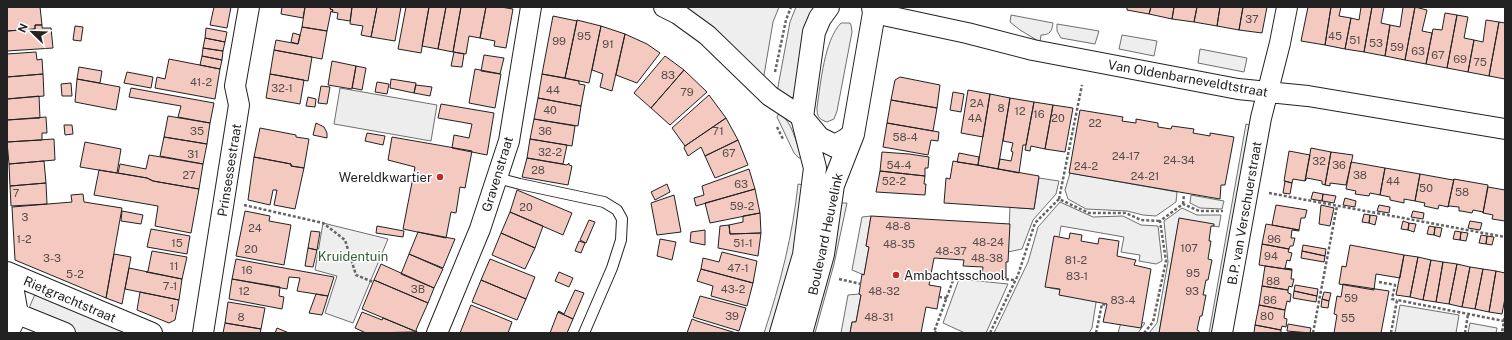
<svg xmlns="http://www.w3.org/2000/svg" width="1512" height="340" viewBox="0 0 1512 340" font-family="'Public Sans',sans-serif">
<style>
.green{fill:#eee;stroke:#6f6f6f}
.parking{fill:#ededed;stroke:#6f6f6f}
.building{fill:#f3c9c0;stroke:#222}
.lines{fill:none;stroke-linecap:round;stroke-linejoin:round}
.lane-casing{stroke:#222;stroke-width:12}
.street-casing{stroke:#222;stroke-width:22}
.secondary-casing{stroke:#222;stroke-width:24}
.path{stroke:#646464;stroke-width:2.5;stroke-dasharray:3 2;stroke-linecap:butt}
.lane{stroke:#fff;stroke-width:10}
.street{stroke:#fff;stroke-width:20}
.secondary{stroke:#fff;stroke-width:22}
.poi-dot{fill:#c62828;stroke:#fff;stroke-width:1.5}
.labels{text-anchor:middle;stroke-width:3;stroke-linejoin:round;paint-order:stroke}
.number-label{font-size:11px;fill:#564c4a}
.street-label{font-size:13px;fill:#222;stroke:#fff}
.poi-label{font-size:13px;fill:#222;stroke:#fff;text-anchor:end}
.park-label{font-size:13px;fill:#2f5e38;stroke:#fff}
</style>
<rect width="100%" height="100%" fill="#fff"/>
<path class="green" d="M679,7H779L773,22L763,81Z
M796,7H817L794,97L787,99L777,92L790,22Z
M1011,15L1053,23C1052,31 1050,35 1041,35L1040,42L1020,30L1010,22Z
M841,23H850L851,25L852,32L837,111L834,119L827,122C818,119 817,116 817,107C821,82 824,41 841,23Z
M1057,24L1099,31L1095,44L1061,38L1057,31Z
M1122,35L1157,41L1154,56L1119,49Z
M1200,49L1247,58L1244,72L1198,63Z
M779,113C792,121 796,142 801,156L800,158H799L794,153L777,117Z
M1246,124L1253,126L1215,333H1209Z
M1070,173L1177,192L1176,202L1156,216L1143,215L1127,211L1086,209L1068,199L1065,190Z
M1039,178L1059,181L1056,194L1033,220L1022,249L1008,252L1010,207L1034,209Z
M798,184L804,185L798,235L772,333H764C780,285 793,234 798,184Z
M1191,195L1224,201L1222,209L1200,208L1190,203Z
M1060,202L1093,217L1123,216L1141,225L1158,226L1162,261L1156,264L1139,261L1140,255L1121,252L1124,237L1061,226L1050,288L1097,296L1092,328L1089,333H994L1028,262L1038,227Z
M841,203H847L834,264L815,333H810Z
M1182,208L1197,215H1221L1219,227L1179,220L1159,333H1149L1157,323L1168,262L1164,221Z
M871,216L866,246L869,247L864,275L852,270L862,217Z
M323,223L388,239L353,323L325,313L337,276L315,270Z
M959,279L1008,284L986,333H965L943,323Z
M859,294L861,295L856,322H852L850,333H841L848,295Z
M1400,305L1459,315L1456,333H1395Z
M1122,319L1145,323L1138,333H1118Z
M1470,323L1497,328L1496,333H1468Z"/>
<path class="parking" d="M340,88L437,105L431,141L334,124Z
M35,294L130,333H76L27,313Z"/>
<path class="building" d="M7,7H40L42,25H35V29L7,31Z
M214,7H231L227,28L210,25Z
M282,7H305L303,18L281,14Z
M305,7H331L330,9L333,10L332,12L331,11L327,31L302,27Z
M331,7H352L350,21L337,19L338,13L332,12L333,10L330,9Z
M352,7H377L371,37L361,35L363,26L350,24Z
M377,7H401L395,41L371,37Z
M406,7H429L421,53L398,49Z
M429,7H446L438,49L422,46Z
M446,7H461L453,52L438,49Z
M461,7H486L480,38L469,36L466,54L453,52Z
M486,7H501L513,9L506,48L494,46L495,41L480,38Z
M1127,7H1151L1149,14L1127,10Z
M1151,7H1174L1172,19L1149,14Z
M1174,7H1197L1194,22L1172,19Z
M1197,7H1220L1217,26L1194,22Z
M1220,7H1243L1239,30L1217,26Z
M1243,7H1267L1262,33L1239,30Z
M1308,7H1331L1325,45L1301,41Z
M1331,7H1341L1339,16L1351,18L1345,49L1325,45Z
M1361,7H1372L1364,52L1345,49L1351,18L1359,20Z
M1372,7H1384L1381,23L1390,25L1385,56L1364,52Z
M1403,7H1415L1405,60L1385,56L1390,25L1400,27Z
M1415,7L1427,10L1422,31L1432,33L1426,64L1405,60Z
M1445,13L1457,15L1447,68L1426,64L1433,29L1442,30Z
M1457,15L1468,17L1464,38L1474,40L1468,72L1447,68Z
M553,16L577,21L565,78L542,74Z
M577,20L601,26L589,83L565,78Z
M1486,20L1499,22L1489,76L1468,72L1474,40L1483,42Z
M1499,22L1505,23V79L1489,76Z
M35,25H42V28H51L53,48L7,51V31L35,29Z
M75,26L83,27L81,41L73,40Z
M601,26L625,34L612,91L600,87L603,74L592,70Z
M302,27L327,31L322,59L274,50L276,40L298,44Z
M206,28L227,32L225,42L205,38Z
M293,33L300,35L298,44L291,42Z
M625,34L647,44L660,53L637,83L616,75Z
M205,38L225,42L223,51L203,48Z
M203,48L223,51L222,60L202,56Z
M274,50L312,57L308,81L270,74Z
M36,52L37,60L42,59L43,74L7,77V54Z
M454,52L464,54L462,67L451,66Z
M484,55L504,58L500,74L481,71Z
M202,56L222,60L220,69L200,65Z
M665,56L684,70L651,108L634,93Z
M169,59L220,69L215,99L155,88L157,77L165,79Z
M332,61L356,66L352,89L328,85Z
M356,66L366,68L362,90L352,88Z
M79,67L102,71L100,83L77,79Z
M475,69L501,74L495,108L469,103Z
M684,70L707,92L670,125L651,108Z
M127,72L153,77L151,88L124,83Z
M43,74L44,96L7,99V77Z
M270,74L304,80L300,104L266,98Z
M542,74L579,81V84L585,85L581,106L538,98Z
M900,77L940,85L937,108L891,100L895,80Z
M77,79L120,87L116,110L75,102Z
M391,79L416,83L414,93L390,88Z
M377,82L389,84L387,94L375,92Z
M71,83L72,96H62L61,84Z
M416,85L432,87L430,96L414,93Z
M321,86L330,87L327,104L318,103Z
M131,88L214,103L210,123L178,117L181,106L129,97Z
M968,90L990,94L983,137L961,133Z
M953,92L964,94L961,112L950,110Z
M990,94L1010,98L998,169L978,165Z
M709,95L726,118L685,146L672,128Z
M39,96L40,118L7,120V99Z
M308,97L316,99L315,107L306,106Z
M538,98L581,106L578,126L534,119Z
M1010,98L1034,102L1026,145H1023L1019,173L998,169L1000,159L1011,161L1013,152L1011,151L1013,143L1003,141Z
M891,100L937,108L933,131L887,123Z
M1034,102L1053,105L1045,149L1031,146L1030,151L1025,150Z
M441,104L494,113L487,155L452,148L454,135L469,138L472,124L438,118Z
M1053,105L1073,108L1065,152L1045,149Z
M1080,110L1123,117L1122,121L1136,123V119L1158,123V127L1171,129L1172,126L1194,129L1193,133L1210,136V133L1234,137L1225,185H1221L1220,199L1069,173Z
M168,116L210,123L207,144L164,137Z
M46,117L47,133H42V140L7,142V120Z
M726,118L738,140L705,156L701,147L688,156L684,148L685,146Z
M534,119L575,126L572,146L530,139Z
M316,123L324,127L327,133V138L313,135Z
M887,123L939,132L938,141L931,140L928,155L883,147Z
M64,125H72L73,134L65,135Z
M260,128L296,135V137L309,139L304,168L291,166V164L254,157Z
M367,133L385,136L383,145L365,141Z
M164,137L207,144L203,164L160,156Z
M392,137L472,151L465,188L460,187L456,213L451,212L446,238L403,229L415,167L388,160Z
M54,139L55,160L9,164L7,142Z
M530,139L567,145L563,164L527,158Z
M738,140L748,165L715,178L705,156Z
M85,142L121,149L117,173L80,167Z
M1311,148L1331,152L1325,185L1322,184V181L1307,178L1305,181Z
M1289,151L1310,155L1305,181L1293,179L1292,183L1284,181Z
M882,152L909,154L929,157L928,168H925V176L880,171Z
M1331,152L1353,155L1346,185L1330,183V186L1325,185Z
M959,153L979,157L978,165L957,162Z
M149,155L203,164L199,189L153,181L147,178L118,173L120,164L146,169Z
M254,157L291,164V166L304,168L295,209L274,205L277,190H273L270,205L248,200Z
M527,158L567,165L569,163V165L572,166L568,185L522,177Z
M44,161L46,183L10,186L9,164Z
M953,161L1039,176L1034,209L944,203L946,178L950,179Z
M1351,162L1385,168L1380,195L1370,193L1369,196L1355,194L1356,191L1346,189Z
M1385,168L1420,174L1415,201L1404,199V203L1390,200V197L1380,195Z
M749,169L755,189L696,206L694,198L704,195L702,186Z
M99,170L147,178L153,181L199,189L191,233L155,226L158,206L94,195Z
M880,171L925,176L924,184H926L925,195L876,192Z
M1420,174L1453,180L1454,179L1448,207L1439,205L1438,209L1424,206L1425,203L1415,201Z
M1454,179L1488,185L1483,213V212L1473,210L1472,213L1461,211H1459V207L1449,206L1448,207Z
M1285,181L1292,183L1290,194L1283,193Z
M46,183L47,204L11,206L10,186Z
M667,184L670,192L655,200L651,192Z
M1488,187L1505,190V221L1492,219L1493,215L1483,213Z
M755,189L760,213L710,223L705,203Z
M517,190L572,213L563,235L510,212Z
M1313,192L1323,194L1322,201L1311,199Z
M83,194L84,202L122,208L106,298L15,260L12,207L72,202L71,195Z
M1323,194L1336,196L1334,203L1322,201Z
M674,195L681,232L657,235L651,203Z
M1345,198L1356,201L1355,207L1343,205Z
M1276,205L1307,210L1305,218H1301L1299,230L1272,225Z
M1321,205L1334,208L1330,226L1319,224Z
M1379,205L1390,207L1389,213L1377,211Z
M122,211L143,215L141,224L121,221Z
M245,211L270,216L269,221L291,225L284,265L236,256Z
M1413,211L1424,213L1423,219L1411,217Z
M510,212L543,226L535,248L501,233Z
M760,213L761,233L730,234L729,225L743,222V216Z
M1364,214L1370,215L1369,223L1362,222Z
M1370,215L1377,216L1375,225L1369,223Z
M871,216L1010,224L1008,262H1006V278L982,276L983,267L963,266L964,260L934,258L929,285L941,287L939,297L937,309L926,307L921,333H850L852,322H856L861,295L859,294L862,274L864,275L869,247L866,246Z
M1179,218L1214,224V226H1211L1209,241H1211L1208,259L1212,260L1208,280H1206L1203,295H1206L1202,316H1200L1197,330L1199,331V333H1159Z
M589,220L595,222L586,243L580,240Z
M1403,221L1409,223L1408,230L1401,229Z
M1470,221L1482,223L1480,230L1468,228Z
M1409,223L1416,224L1414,232L1408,230Z
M1266,224L1299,230V231L1292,230L1291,238H1295L1293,246H1290L1289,249L1262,244Z
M729,225L730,234L761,233L758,256L718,248L720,226Z
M377,226L404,231L403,237L376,233Z
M1429,226L1435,227L1434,235L1427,234Z
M1435,227L1442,228L1440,237L1434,235Z
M151,229L190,236L187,254L147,247Z
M705,230V245L690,242L691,232Z
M311,231L320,232L317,250L308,248Z
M1455,231L1461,232L1460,240L1453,239Z
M418,232L455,239L443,268L409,254Z
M1461,232L1468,233L1466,241L1460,240Z
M501,233L535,248L525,269L492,255Z
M1070,233L1082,235L1081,241L1098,244L1099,238L1119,241L1117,256L1136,260L1134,265L1151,269L1141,328L1103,322L1107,304L1059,295L1060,289L1045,287L1054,236L1069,239Z
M1481,235L1487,236L1486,244L1479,243Z
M1487,236L1494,237L1492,245L1486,244Z
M660,239L676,242L672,260L657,256Z
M579,241L585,243L581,253L575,251Z
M1262,244L1289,249L1288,252L1292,253L1290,261L1287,260L1285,268L1292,269V270L1259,265Z
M1303,245L1326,249L1325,256L1302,251Z
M1350,245L1404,255L1400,278L1376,274L1374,290L1339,284L1342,266L1346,267Z
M308,248L317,250L313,267L305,266Z
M152,251L187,257L182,279L146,272L148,271Z
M1302,251L1325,256L1324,262L1301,258Z
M722,252L757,261L753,283L701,269L703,258L719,262Z
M114,254L131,257L122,304L106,298Z
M409,254L443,269L434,288L401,274Z
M1404,255L1418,257L1410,297L1396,295Z
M1418,257L1431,260L1423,300L1410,297Z
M236,259L273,266L334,277L328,296L297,291L300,278L289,277L287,289L232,279Z
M490,259L535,277L526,299L481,280Z
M1431,260L1443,262L1436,302L1423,300Z
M1443,262L1457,264L1449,304L1436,302Z
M381,264L434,288L428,303L374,280Z
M1457,264L1470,267L1462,307L1449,304Z
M1265,266L1292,270L1291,279H1294L1292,287L1289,286L1288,290L1262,286Z
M1470,267L1483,269L1475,309L1462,307Z
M129,268L182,279L179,300L125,289Z
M701,269L753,283L747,306L711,296L713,286L697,281Z
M1483,269L1496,271L1489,312L1475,309Z
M1496,271L1505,273V298L1502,314L1489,312Z
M559,272L573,278L569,287L555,281Z
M232,279L280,287L279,296L284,297L282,309L229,299Z
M374,280L428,303L416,330L417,332L362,309Z
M481,280L526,299L517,320L472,302Z
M1343,284L1389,291L1381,333H1334L1337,315L1334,314L1337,296L1341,297Z
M1295,285L1318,289L1317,296L1294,291Z
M1262,286L1288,290V293L1291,294L1290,302L1287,301L1285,310L1259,305Z
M575,290L584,293L573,319L558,312L559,311L564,314Z
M1294,291L1317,296L1316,302L1293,298Z
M140,292L179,300L175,320L169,323L137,310Z
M1324,292L1331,293L1329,301L1322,299Z
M316,294L328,296L322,315L309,313Z
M700,296L746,308L739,331L693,317Z
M1322,299L1329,301L1328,308L1321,307Z
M228,302L265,308L261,329L225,323Z
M471,305L512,322L508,333H460Z
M1259,305L1285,310L1284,318L1287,319L1286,327L1282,326L1281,330L1255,325Z
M362,312L382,320L383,318L417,332L366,333L355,328Z
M558,312L573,319L567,333H550Z
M692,319L697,321L736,333H687Z
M225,323L261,329L260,333H223Z
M1288,324L1311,328L1310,333L1287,331Z
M1255,325L1281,330V333H1254Z
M277,328L289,333H275Z"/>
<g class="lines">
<g class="lane-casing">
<path id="lane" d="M497,178L520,184L604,202L617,210L622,219L621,240L612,268L584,333"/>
</g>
<g class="street-casing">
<path id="street" d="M664,7L678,14L707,35L770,96L802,117
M874,13L967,33L1033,50L1238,89L1308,96L1505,129
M7,272L152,333
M11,275L18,314
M18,314L65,333
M8,333L18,314
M203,333L239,105L235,86L249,7
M437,333L480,229L509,141L531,7
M1222,333L1261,118L1280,43L1287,7"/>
</g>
<g class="secondary-casing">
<path id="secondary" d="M804,120L819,138L835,146L846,140L853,134
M781,333L804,255L815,168L802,117L814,32L820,18L828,7
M801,333L823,254L833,185L853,134L874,13L873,7"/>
</g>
<path class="path" d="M775,72L786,20L791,7
M777,127L783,139
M1269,193L1505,237
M1059,199L1082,85
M1183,204L1184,194
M244,205L323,223L345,240L356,275L373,282
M839,279L861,284
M1379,282L1395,285L1392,299L1397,300
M939,297L947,298
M1504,321L1505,315
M937,333L934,332L955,275L1015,280
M990,333L1018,275L1035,223L1059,199L1089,213H1126L1141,220L1160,221
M1096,333L1102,304L1106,305
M1144,333L1153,322L1166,261L1160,221L1183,204L1199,211H1223
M1313,333L1337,206
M1391,333L1397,300L1504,321L1502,333
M1465,333L1468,314"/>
<use href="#lane" class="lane"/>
<use href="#street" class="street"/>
<use href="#secondary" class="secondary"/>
</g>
<g class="poi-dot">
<circle cx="440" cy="177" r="4"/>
<circle cx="896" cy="275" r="4"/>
</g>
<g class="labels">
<g class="number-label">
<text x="1252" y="23">37</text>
<text x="584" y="40">95</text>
<text x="1335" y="40">45</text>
<text x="1355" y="44">51</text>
<text x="559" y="45">99</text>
<text x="1376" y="47">53</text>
<text x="608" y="48">91</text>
<text x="1397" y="51">59</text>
<text x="1418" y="55">63</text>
<text x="1438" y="59">67</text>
<text x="1460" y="63">69</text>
<text x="1480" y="66">75</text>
<text x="668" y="79">83</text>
<text x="201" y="86">41-2</text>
<text x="282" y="92">32-1</text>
<text x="553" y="94">44</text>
<text x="687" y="96">79</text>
<text x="977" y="107">2A</text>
<text x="1001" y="112">8</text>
<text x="550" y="114">40</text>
<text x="1020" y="115">12</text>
<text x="1039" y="118">16</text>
<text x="975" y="122">4A</text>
<text x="1058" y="122">20</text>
<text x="1095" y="127">22</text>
<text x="197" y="135">35</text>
<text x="545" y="135">36</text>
<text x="718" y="135">71</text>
<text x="905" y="141">58-4</text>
<text x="550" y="156">32-2</text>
<text x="729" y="157">67</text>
<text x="193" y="158">31</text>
<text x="1126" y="160">24-17</text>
<text x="1179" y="164">24-34</text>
<text x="1319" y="165">32</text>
<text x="899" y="169">54-4</text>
<text x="1339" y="169">36</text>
<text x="1086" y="170">24-2</text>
<text x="538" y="174">28</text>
<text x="189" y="179">27</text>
<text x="1360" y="179">38</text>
<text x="1145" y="180">24-21</text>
<text x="894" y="185">52-2</text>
<text x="1393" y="185">44</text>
<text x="741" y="188">63</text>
<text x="1426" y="192">50</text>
<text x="1462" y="196">58</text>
<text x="16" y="197">7</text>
<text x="742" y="210">59-2</text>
<text x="526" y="211">20</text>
<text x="25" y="221">3</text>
<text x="898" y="230">48-8</text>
<text x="255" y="232">24</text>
<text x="24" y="243">1-2</text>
<text x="1274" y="243">96</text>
<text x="988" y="246">48-24</text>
<text x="177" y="247">15</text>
<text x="743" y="247">51-1</text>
<text x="899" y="248">48-35</text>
<text x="1189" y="252">107</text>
<text x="251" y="253">20</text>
<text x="951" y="255">48-37</text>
<text x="1271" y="260">94</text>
<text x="52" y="262">3-3</text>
<text x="987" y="262">48-38</text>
<text x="1076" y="264">81-2</text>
<text x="174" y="270">11</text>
<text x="738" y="272">47-1</text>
<text x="247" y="274">16</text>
<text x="1193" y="277">95</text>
<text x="75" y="278">5-2</text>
<text x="1077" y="280">83-1</text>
<text x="1273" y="285">88</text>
<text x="170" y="290">7-1</text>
<text x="418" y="293">3B</text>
<text x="733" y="293">43-2</text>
<text x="244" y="295">12</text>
<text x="884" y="295">48-32</text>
<text x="1192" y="295">93</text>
<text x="1351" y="302">59</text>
<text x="1123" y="304">83-4</text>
<text x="1270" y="304">86</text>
<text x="172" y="312">1</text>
<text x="732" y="320">39</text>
<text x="1267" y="320">80</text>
<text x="241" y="321">8</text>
<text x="879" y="321">48-31</text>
<text x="1348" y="322">55</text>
</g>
<g class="street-label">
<text transform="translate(1188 78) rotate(10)" y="5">Van Oldenbarneveldtstraat</text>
<text transform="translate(229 170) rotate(-81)" y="5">Prinsessestraat</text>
<text transform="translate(497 174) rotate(-73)" y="5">Gravenstraat</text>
<text transform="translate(1244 213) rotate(-80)" y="5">B.P. van Verschuerstraat</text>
<text transform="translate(825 234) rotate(-78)" y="5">Boulevard Heuvelink</text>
<text transform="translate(70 299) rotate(23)" y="5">Rietgrachtstraat</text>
</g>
<g class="poi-label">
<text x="432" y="182">Wereldkwartier</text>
<text x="904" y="280" text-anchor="start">Ambachtsschool</text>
</g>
<g class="park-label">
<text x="353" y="261">Kruidentuin</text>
</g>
</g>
<rect width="1512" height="340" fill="none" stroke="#222222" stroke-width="16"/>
<g transform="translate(32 32) rotate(293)" stroke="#ffffff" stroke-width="3" paint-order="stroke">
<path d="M0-3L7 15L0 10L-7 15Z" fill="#222222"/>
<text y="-6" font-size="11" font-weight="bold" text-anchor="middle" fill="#222222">N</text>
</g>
</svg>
